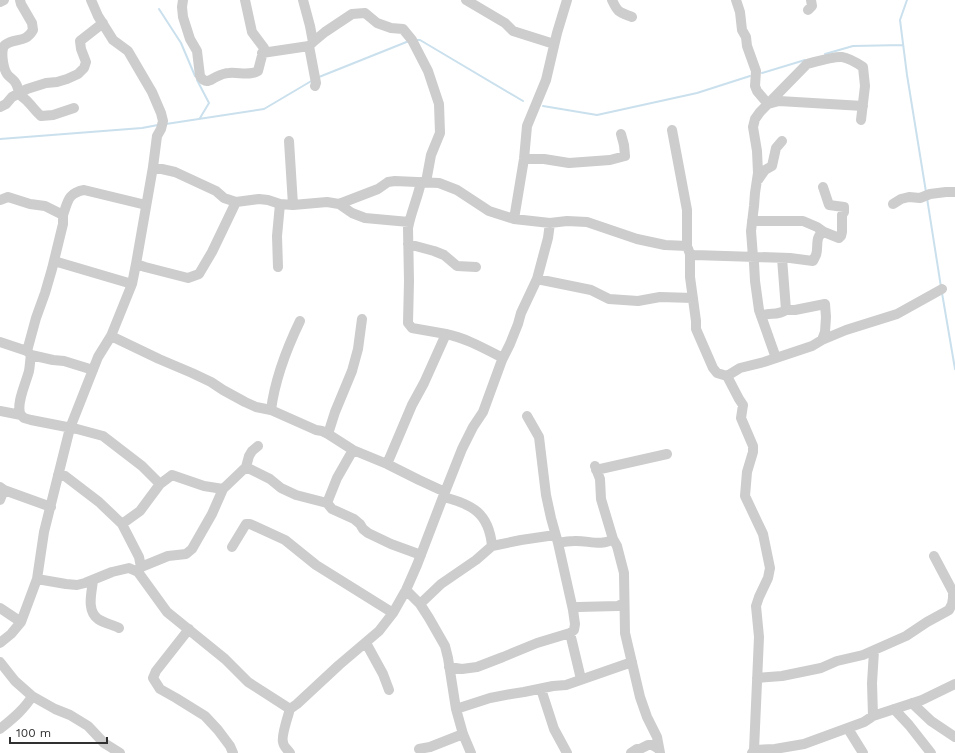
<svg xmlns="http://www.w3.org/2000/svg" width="955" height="753" viewBox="0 0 955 753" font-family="'Work Sans',sans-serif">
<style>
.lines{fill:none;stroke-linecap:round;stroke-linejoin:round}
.stream{stroke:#cae0ed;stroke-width:2}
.minor{stroke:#cdcdcd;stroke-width:10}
</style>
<rect width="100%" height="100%" fill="#fff"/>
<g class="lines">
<path class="stream" d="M907,0L900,20L907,75L926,192
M159,9L181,43L195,76
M415,40H420L523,101
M825,54L853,46L903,45
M762,73L805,60
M319,77L409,41
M197,80L209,103L200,118
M543,106L597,115L697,93L750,76
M166,124L264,109L313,80
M0,139L142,128L158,125
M927,198L941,287
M942,293L955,369"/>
<path class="minor" d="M20,0L21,4L32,23L33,30C25,44 15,37 5,45C0,49 3,68 7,74C9,77 13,79 15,82C18,86 18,90 20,94C22,98 26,99 28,102C33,107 36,112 41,116L53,115L74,108
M91,0L98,16L113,40L128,51L152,92L161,113L163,121L161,129L157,136L153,167L175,172L216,191L224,198L236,202L259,199L268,200L280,204L293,205L327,202L339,204L378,189L388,182L395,181L439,183L457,190L489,211L514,219L550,223L567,221L587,222L637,239L665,245L687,246L690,254L694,255L790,258L813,261C814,259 815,257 816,255C819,247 814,236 824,232
M183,0L182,7L183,17L190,39L197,51L200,76C206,85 210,80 216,77C220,75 225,73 229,73C238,72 250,76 258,71L264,48L252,32L245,0
M303,0L310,26L313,42
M466,0L505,23L513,31L554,44
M612,0C618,13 619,12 632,17
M736,0L740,12L742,30L746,37L747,46L756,71L755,86L757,91L768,104
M0,2L4,0
M808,10L812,6L811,0
M262,53L309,46
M315,86L316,83L309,46L313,42L325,32L352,14L365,13L377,23L391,28L403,29L412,40L428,71L439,104L440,133L431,155L426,182
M768,104L779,101L863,106
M0,107L6,104L12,97L27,89L46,83L57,82L67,79L78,74L84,68L86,62L81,49L80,41L103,23
M672,130L687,210V246
M289,141L293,205
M524,159H544L569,163L610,160L625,156L624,145L621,134
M758,180L765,170L772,166L776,148L782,141
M421,182C418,197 411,212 408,228L409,281L408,323L412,328L446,334
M0,200L8,197L30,204L45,206L63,215V224L52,269L45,293L36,318L27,351
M339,204L352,213L365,218L409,222
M893,204L901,199L909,197L920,198L930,194L946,192H955
M63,215C68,201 68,193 84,190L146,205
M514,219L524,159L527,126L546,80L557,33L567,0
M752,221H803L817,227L824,232L839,238L841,236L842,232V215L844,212V207L829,205L823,187
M408,244L434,251L444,255L457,266L476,267
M690,254V277L696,321V329L713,368L717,373L727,376L739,399L743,405L741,418L753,446V452L747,472L745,496L763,534L770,568L768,578L759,597L756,606L759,637L754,750
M54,261L132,284
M136,264L145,267L188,278L199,274L212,252L236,202
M278,267L277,236L280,204
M537,279L591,290L609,299L638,301L660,297L693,298
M761,316C770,312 777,316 786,310
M111,336L159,359L192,373L211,382L223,390L245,402L256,407L271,410C275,379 286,350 300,321
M822,340L846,330L897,314L942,289
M0,342L27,351L31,355L53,360L64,361L93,370
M776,358L759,310L755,281L754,263L753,257L751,231L754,206L755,193L758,173L757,151L753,127L755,119L760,112L807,64C815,62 834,56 842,57C849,58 857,63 863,67L865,86L861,120
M727,376L740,368L764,362L812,346L822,340L825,332L826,317L825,304L795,310H786L782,258
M271,410L316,430L322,431L328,434L353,450L387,464L419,480L445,492
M0,411L21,415L24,418L31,420L77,429L103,436L142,466L160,484
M21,415C15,405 26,383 29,371C30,366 30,360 31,355
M328,434L335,412L352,371L358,349L362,319
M387,464L412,405L424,383L446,334C466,338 485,349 503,358
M595,466L600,479L601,499L613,539L617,546L624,573L625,633L640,697L647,717L657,737L660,753
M246,467L270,479L281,488L296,495L327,503L332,509L354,519L360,524L363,529L368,533L391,544L421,555
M596,470L667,454
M58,475L65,476L99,502L122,524L139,557L141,567
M0,487L4,490L51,507
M443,497C472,504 489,513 492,546
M0,500L4,490
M327,503L337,478L353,450
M122,524L140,511L160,484L172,475L204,486L223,489
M558,543C563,542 569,541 574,541C587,540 602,547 613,539
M232,547L246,524H250L285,540L316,565L393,613
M138,572L141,567L168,556L186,554L192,549L212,514L223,489L246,467L249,456L252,451L258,446
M37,579L66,584L77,585L85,583L112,572L129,568L138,572L167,612L225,659L248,682L290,709
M93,580C92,592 86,610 98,619C104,623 113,625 119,628
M406,590L420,604L429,618L445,646L448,658L456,709L463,734L471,753
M420,604L441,584L476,560L492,546L521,540L555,535
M0,608L21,622
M573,610L578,607L618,606L624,603
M189,629L156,671L153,678L160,689L176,698L205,716L218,730L230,746L233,753
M570,633L581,679
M0,643L11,634L21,622L37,579L44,532L70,428L98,357L111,336L132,284L136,264L153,167
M366,643L383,674L389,690
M0,662L15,681L32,696L55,709L70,715L88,726L104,743L120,753
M449,667L462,669L477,667L503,657L537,643L570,633L574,630L575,624L573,610L558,543L551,518L546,495L539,437L527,416
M757,678L782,676L821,668L837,661L863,655L906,636L927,622L949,610L952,604L953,598V592L934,556
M541,689L554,729L567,753
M912,703L931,721L955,737
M456,709L490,698L511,694L524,692L553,686L566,685L632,662
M894,709L909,725L931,753
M873,716L872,683L874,651
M848,728L850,732L863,753
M0,729C11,720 25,709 32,696
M419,749L430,747L463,734
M290,753C288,750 283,746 283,742C281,736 288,716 290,709L297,704L339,665L379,631L393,613L406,590L417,565L443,497L462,449L473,427L483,412L502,360L510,344L518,324L521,313L537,279L548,238L550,223
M631,753L637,749H640L648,745H652L659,749
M752,753L754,750L775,749L804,744L864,722L873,716L922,700L955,684"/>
</g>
<path d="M10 737v6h97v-6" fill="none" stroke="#303030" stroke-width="2"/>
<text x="16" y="737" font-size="12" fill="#303030" stroke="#ffffff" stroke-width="3" paint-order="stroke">100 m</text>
</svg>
